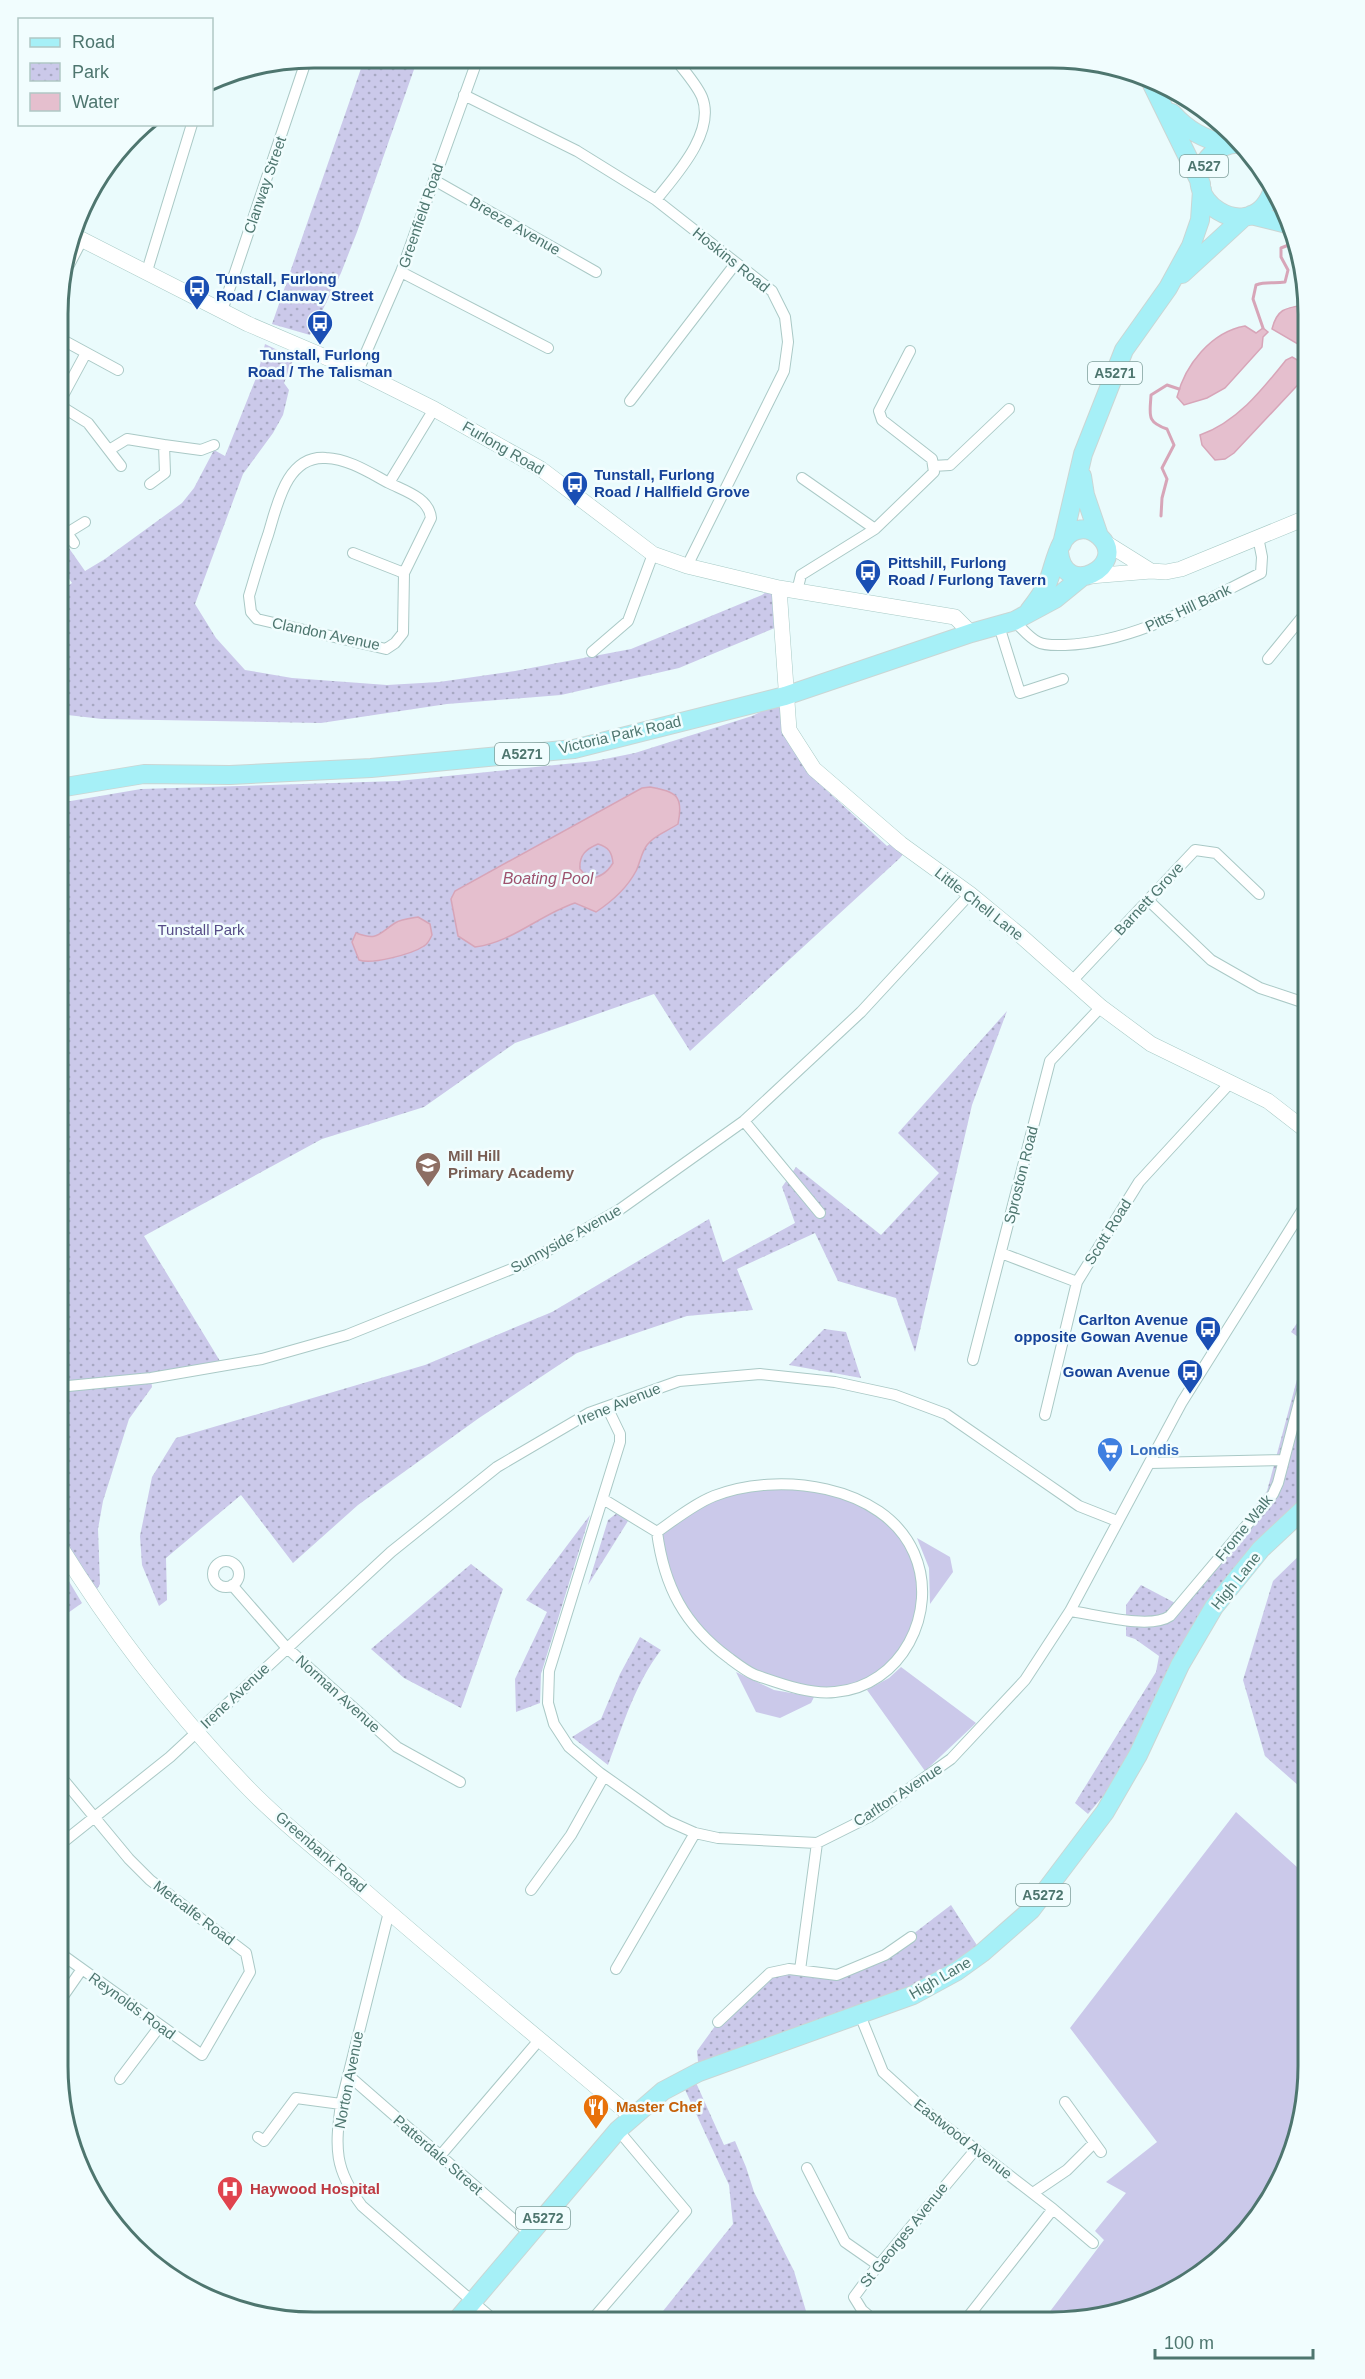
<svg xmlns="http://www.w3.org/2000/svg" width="1365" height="2379" viewBox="0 0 1365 2379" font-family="Helvetica,sans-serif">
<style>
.green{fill:#cbc9ea}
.park{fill:url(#park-dots)}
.water{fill:#e5bfce;stroke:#d7a5b8;stroke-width:1.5;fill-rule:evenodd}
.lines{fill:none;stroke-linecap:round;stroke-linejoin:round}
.stream{stroke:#d7a5b8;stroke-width:3}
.street-casing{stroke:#aac9c6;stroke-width:12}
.secondary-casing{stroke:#a7cac6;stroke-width:16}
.primary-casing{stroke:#cad6d4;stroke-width:20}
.street{stroke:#fff;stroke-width:10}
.secondary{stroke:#fff;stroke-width:15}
.primary{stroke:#a6f0f7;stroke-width:18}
.labels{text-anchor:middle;stroke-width:5;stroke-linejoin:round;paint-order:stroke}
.shield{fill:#f1fdfe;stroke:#7f9e9a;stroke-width:1.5}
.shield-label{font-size:14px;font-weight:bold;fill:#4e766f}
.street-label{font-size:15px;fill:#4e766f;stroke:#f1fdfe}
.transit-label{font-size:15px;font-weight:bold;fill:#164399;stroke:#f1fdfe;text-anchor:start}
.park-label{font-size:15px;fill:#564c87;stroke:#f1fdfe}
.education-label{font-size:15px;font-weight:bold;fill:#785e54;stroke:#f1fdfe;text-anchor:start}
.shop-label{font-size:15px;font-weight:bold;fill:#366cbe;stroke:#f1fdfe;text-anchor:start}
.food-label{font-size:15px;font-weight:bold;fill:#c56008;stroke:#f1fdfe;text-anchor:start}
.health-label{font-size:15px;font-weight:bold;fill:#be3a42;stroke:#f1fdfe;text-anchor:start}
.water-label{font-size:16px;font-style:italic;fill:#9e526e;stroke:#f1fdfe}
.rim{fill:none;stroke:#4e766f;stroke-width:3}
</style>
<defs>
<pattern id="park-dots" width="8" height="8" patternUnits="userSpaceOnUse" patternTransform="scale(1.5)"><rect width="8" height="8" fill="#cbc9ea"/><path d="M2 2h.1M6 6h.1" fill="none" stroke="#a7a8c2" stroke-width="1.8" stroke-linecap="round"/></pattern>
</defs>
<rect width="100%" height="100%" fill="#eafbfc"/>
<path class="green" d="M760,1485L819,1487L894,1522L920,1570L917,1626L883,1674L832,1693L746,1670L684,1615L657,1532L712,1497Z
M917,1538L950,1557L953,1572L930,1604L929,1568Z
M901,1667L976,1723L925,1771L867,1690L889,1678Z
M736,1672L774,1690L814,1697L811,1703L780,1718L756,1712Z
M1236,1812L1307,1876V2083L1289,2163L1255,2222L1194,2279L1134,2308L1042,2322L1104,2240L1095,2231L1126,2193L1106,2182L1157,2142L1070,2028Z"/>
<path class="park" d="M365,57L418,58L357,232L341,273L310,335L272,324Z
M265,344L294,358L284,383L289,390L283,415L273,433L243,474L195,604L216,638L245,670L292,678L387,685L439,682L515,671L631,649L762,595L773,587L782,625L679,668L561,695L447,704L321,723L102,719L59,714V592L72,583L59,564V534L85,571L105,559L182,503L194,488L214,450L225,456L258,373Z
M777,704L780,707L784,732L810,775L887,846L896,840L907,849L900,858L690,1051L654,994L515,1043L424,1107L322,1139L144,1236L223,1366L151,1379L152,1387L129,1419L103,1501L98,1529L100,1584L93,1596L58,1541L59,803L141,789L398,781L595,761L635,753L752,716Z
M1007,1011L972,1105L915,1352L896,1298L838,1281L815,1233L737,1269L753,1310L687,1316L577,1353L479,1418L358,1505L293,1563L241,1495L166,1558L167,1600L159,1606L142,1565L140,1536L152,1477L176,1438L425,1365L552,1312L709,1219L723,1262L795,1223L782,1187L796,1167L881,1235L939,1173L898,1133Z
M1308,1307V1344L1291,1332Z
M824,1329L846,1332L861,1378L789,1365Z
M1308,1356V1506L1248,1564L1138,1755L1088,1814L1075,1803L1156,1672L1159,1656L1135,1639L1126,1636V1605L1141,1585L1177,1604L1267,1491L1299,1372Z
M617,1513L628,1521L588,1585L608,1520Z
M590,1515L541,1674L540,1703L516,1712L515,1679L547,1612L526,1600Z
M1308,1547V1794L1265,1756L1243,1680L1273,1581Z
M58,1563L82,1603L58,1620Z
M471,1564L503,1589L461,1708L404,1678L371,1649Z
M640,1637L661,1650C635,1684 623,1725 608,1765L572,1737L601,1719L620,1674Z
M951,1905L982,1953L957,1971L699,2072L697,2051L718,2022L770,1973L837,1975L900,1944Z
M693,2076L724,2145L735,2141L746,2167L754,2192L794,2271L809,2321H655L733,2224L729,2185L681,2081Z"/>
<path class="water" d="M1304,305L1307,307L1308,350L1272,329C1277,309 1285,308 1304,305Z
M1245,326L1256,333L1263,328L1268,332L1263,337L1262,347L1225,388L1207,398L1184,405L1177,397C1185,365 1211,332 1245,326Z
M1292,357L1308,366V374L1234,453L1225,459L1215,460L1202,445L1200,435C1237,422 1262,390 1286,360Z
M650,787C676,792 684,795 678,824C668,831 654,835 647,845C641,853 640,863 636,871C627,888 611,902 596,912L575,903C541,914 511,943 475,947L458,936L451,899L455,891L642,788ZM598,844C609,847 612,853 613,863C607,873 600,877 589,879L580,869C579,855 586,849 598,844Z
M418,917L430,924L432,935C430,939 428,944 424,946C412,954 371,965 359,960L352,942L356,933C378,941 378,934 395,923C401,919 412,918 418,917Z"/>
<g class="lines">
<path class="stream" d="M1263,328L1253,299L1256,285C1266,281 1274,284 1285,282L1288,270L1281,257V248L1296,242
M1161,516L1162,498L1167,479L1162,468L1174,445L1167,429C1146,422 1150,415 1151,395L1167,385L1179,389"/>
<g class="street-casing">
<path id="street" d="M464,95L577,151L656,200L772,291L785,317L788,342L784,371L687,566
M434,180L596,272
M656,200C676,175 716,132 702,97C697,85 684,70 675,59
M147,271L192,124
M401,272L548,348
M59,284L82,240
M222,311L307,58
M59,338L118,370
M358,371L401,272L478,58
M630,401L736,263
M59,403L86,353
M59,405L88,423L121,466
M164,445L201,450L214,445
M109,450L127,439L164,445L165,473L150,484
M933,466L950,465L1009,409
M389,483C405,491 429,498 431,518L404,573L403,633L395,643L386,649L257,619L251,612L249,596C255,576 261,555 268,535C277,506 286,455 326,458C349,459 370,473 389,483L434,409
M59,521L74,543
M875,529L934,472L932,459L882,420L879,411L910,351
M67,533L85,522
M353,553L404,573
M797,591L801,575L875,529L802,478
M1014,621C1021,627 1029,638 1038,642C1045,646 1057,645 1065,645C1136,642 1198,604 1261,573L1262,557L1258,537
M999,626L1020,693L1063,679
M592,652L628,621L653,554
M1268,659L1308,610
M1148,900L1211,960L1260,988L1308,1004
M1073,980L1195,850L1216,853L1259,894
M744,1121L820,1213
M1001,1253L1077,1282
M973,1360L1050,1061L1101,1007
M58,1387L151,1378L262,1359L347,1335L524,1264L619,1210L744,1121L861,1012L970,894
M607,1407L620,1434V1442L549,1671L548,1703L554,1724L569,1747L600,1773L668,1821L695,1833L718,1838L817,1843L869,1817L951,1759L1025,1680L1070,1611L1182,1402L1308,1201
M1045,1415L1077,1282L1139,1182L1231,1082
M1150,1463L1283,1460
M603,1499L657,1532C674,1520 694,1504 714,1496C777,1471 884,1484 914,1553C940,1612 901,1687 835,1692C809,1695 779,1683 755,1675C746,1671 737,1664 729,1658C684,1625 664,1586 657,1532
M213 1574a13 13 0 1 1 26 0a13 13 0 1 1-26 0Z
M232,1585L286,1647L397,1747L460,1782
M1070,1611C1094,1614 1150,1630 1170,1616L1273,1494L1278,1483L1302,1391
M57,1847L170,1757L391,1552L497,1467L589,1413L679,1381L760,1374L835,1382L895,1395L946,1414L1079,1506L1117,1521
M531,1890L571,1835L604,1776
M389,1912L341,2104C335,2148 334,2169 362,2206L494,2320
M57,1951L202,2055L250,1972L246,1953L150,1880L129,1859L57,1772
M616,1969L695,1833
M800,1970L817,1843
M57,2005L82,1969
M860,2015L883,2072L927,2112L1053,2209L1093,2243
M718,2022L770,1973L789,1969L837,1975L885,1955L911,1937
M348,2075L529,2233
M120,2079L160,2026
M1065,2102L1101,2152
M258,2137L264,2141L296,2098L341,2104
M440,2156L540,2039
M807,2168L845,2242L878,2265
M1033,2193L1067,2170L1094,2143
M591,2321L686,2211L618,2130
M875,2321L862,2310L854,2297L868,2278L976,2149
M964,2322L1053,2209"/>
</g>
<g class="secondary-casing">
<path id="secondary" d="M73,235L248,324L358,371L434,409L541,469L653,554L687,566L779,588L955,617L971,633
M1103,541L1151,571
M1090,576L1151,571L1166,572L1181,569L1308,517
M779,588L789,730L814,769L901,844L970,894L1021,936L1101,1007L1151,1044L1268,1101L1308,1132
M58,1543C113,1632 176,1714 249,1789C283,1824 322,1854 358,1885C448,1964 541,2040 632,2117"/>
</g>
<g class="primary-casing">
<path id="primary" d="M1149,78L1201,184
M1172,113C1188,131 1203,138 1226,145
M1241,144C1229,143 1220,147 1211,155C1169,196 1253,252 1273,189
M1251,215L1291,225
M1182,274L1244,217
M1082,476L1085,495L1099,536
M1062,544L1083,454L1124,350L1168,288L1191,246L1200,220L1202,190
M1029,611C1036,602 1042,594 1047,584C1055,567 1057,534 1078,530C1086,528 1094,531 1100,537C1129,565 1064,601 1059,552
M59,788L144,774L230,775L371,768L574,749L785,696L971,633L1014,621L1055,599L1082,577
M457,2320L618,2130L663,2091L699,2072L913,1995L957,1971L982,1953L1031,1910L1105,1812L1138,1755L1180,1665L1214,1607L1261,1549L1308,1505"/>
</g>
<use href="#street" class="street"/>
<use href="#secondary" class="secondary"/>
<use href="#primary" class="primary"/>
</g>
<defs>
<g id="bus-pin" transform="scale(1.35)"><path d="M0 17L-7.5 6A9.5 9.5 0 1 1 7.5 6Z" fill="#1a4fb4" stroke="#f1fdfe"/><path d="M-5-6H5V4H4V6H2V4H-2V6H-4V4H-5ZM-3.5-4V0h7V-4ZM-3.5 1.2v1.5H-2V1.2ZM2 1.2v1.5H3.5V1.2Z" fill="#fff"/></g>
<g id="school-pin" transform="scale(1.35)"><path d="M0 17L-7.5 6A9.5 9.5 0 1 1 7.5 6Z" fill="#8d6e63" stroke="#f1fdfe"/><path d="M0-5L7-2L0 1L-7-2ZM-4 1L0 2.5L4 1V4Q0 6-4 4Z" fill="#fff"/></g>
<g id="supermarket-pin" transform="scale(1.35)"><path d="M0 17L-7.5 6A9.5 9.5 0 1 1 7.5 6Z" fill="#3f7fe0" stroke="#f1fdfe"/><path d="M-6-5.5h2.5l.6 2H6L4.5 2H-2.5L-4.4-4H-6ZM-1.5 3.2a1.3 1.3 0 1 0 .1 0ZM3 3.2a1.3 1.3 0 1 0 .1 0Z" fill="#fff"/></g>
<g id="restaurant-pin" transform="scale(1.35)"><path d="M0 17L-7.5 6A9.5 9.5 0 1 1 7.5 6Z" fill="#e8710a" stroke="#f1fdfe"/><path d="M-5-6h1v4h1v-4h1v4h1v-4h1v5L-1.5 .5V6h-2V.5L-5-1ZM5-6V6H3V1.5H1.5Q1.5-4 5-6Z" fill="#fff"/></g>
<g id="hospital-pin" transform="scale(1.35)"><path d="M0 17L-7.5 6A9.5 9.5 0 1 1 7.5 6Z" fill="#e0444e" stroke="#f1fdfe"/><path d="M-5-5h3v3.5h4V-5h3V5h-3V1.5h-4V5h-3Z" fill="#fff"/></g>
</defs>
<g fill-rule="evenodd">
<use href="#bus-pin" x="197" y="288"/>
<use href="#bus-pin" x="320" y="323"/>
<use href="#bus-pin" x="575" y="484"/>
<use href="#bus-pin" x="868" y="572"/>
<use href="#school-pin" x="428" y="1165"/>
<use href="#bus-pin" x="1208" y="1329"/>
<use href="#bus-pin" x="1190" y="1372"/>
<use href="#supermarket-pin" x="1110" y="1450"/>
<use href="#restaurant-pin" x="596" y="2107"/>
<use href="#hospital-pin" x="230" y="2189"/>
</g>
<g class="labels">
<g class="shield">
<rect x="1180" y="155" width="48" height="22" rx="4.5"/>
<rect x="1088" y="362" width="54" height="22" rx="4.5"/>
<rect x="495" y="743" width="54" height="22" rx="4.5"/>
<rect x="1016" y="1884" width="54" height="22" rx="4.5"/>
<rect x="516" y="2207" width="54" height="22" rx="4.5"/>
</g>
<g class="shield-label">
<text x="1204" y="171">A527</text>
<text x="1115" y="378">A5271</text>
<text x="522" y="759">A5271</text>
<text x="1043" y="1900">A5272</text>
<text x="543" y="2223">A5272</text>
</g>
<g class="street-label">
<text transform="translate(265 185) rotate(-71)" y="5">Clanway Street</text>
<text transform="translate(421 216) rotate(-71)" y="5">Greenfield Road</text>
<text transform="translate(515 226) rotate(30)" y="5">Breeze Avenue</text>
<text transform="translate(731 260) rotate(39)" y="5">Hoskins Road</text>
<text transform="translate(503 448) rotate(30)" y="5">Furlong Road</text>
<text transform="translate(1188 608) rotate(-25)" y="5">Pitts Hill Bank</text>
<text transform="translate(326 634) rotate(12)" y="5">Clandon Avenue</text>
<text transform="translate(620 735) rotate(-13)" y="5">Victoria Park Road</text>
<text transform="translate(1149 899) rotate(-47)" y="5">Barnett Grove</text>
<text transform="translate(979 904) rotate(38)" y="5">Little Chell Lane</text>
<text transform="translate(1021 1175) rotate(-76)" y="5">Sproston Road</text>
<text transform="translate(1108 1232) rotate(-58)" y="5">Scott Road</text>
<text transform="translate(566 1239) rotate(-29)" y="5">Sunnyside Avenue</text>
<text transform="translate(619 1404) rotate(-22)" y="5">Irene Avenue</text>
<text transform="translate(1244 1528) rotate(-51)" y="5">Frome Walk</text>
<text transform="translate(1236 1581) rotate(-51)" y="5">High Lane</text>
<text transform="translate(338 1694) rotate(42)" y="5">Norman Avenue</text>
<text transform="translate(235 1696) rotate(-43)" y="5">Irene Avenue</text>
<text transform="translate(898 1795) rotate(-33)" y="5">Carlton Avenue</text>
<text transform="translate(321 1852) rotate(41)" y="5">Greenbank Road</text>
<text transform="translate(194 1913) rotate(37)" y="5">Metcalfe Road</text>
<text transform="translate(940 1978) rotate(-30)" y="5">High Lane</text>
<text transform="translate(132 2006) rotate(36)" y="5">Reynolds Road</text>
<text transform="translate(349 2080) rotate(-79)" y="5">Norton Avenue</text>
<text transform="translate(963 2139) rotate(38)" y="5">Eastwood Avenue</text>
<text transform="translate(438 2155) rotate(41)" y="5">Patterdale Street</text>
<text transform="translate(904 2235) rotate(-51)" y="5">St Georges Avenue</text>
</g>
<g class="transit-label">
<text x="216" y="284">Tunstall, Furlong<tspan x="216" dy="17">Road / Clanway Street</tspan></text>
<text x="320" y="360" text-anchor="middle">Tunstall, Furlong<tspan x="320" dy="17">Road / The Talisman</tspan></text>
<text x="594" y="480">Tunstall, Furlong<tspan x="594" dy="17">Road / Hallfield Grove</tspan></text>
<text x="888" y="568">Pittshill, Furlong<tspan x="888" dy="17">Road / Furlong Tavern</tspan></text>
<text x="1188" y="1325" text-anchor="end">Carlton Avenue<tspan x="1188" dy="17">opposite Gowan Avenue</tspan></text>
<text x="1170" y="1377" text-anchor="end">Gowan Avenue</text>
</g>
<g class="park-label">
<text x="201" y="935">Tunstall Park</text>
</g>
<g class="education-label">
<text x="448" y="1161">Mill Hill<tspan x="448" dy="17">Primary Academy</tspan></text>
</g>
<g class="shop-label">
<text x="1130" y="1455">Londis</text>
</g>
<g class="food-label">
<text x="616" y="2112">Master Chef</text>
</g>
<g class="health-label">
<text x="250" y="2194">Haywood Hospital</text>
</g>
<g class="water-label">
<text x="548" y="884">Boating Pool</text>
</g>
</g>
<path d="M0 0H1365V2379H0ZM314 68H1052A246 246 0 0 1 1298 314V2066A246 246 0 0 1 1052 2312H314A246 246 0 0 1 68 2066V314A246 246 0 0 1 314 68Z" fill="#f1fdfe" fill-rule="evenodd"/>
<path class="rim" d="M314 68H1052A246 246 0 0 1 1298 314V2066A246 246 0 0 1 1052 2312H314A246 246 0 0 1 68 2066V314A246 246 0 0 1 314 68Z"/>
<rect x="18" y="18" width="195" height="108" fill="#f1fdfe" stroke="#b0c7c5" stroke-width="1.5"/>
<rect x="30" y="38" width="30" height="9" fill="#a6f0f7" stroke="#b0c7c5" stroke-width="1.5"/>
<text x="72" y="48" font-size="18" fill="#4e766f">Road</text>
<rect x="30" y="63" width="30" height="18" fill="url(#park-dots)" stroke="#b0c7c5" stroke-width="1.5"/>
<text x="72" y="78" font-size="18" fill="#4e766f">Park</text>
<rect x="30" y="93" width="30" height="18" fill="#e5bfce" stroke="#b0c7c5" stroke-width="1.5"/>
<text x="72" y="108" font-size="18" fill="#4e766f">Water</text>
<path d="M1155 2349v9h158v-9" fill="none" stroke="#4e766f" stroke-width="3"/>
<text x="1164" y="2349" font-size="18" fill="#4e766f" stroke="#f1fdfe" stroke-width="4.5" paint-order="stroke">100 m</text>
</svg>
